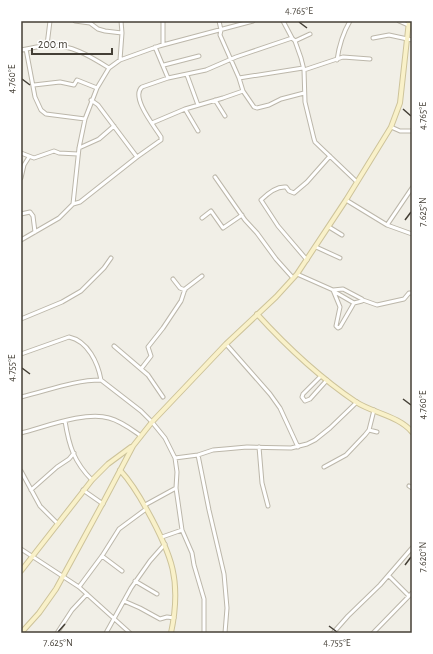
<svg xmlns="http://www.w3.org/2000/svg" width="433" height="654" viewBox="0 0 433 654" font-family="'Alegreya Sans',sans-serif">
<style>
.lines{fill:none;stroke-linecap:round;stroke-linejoin:round}
.street-casing{stroke:#bcb7aa;stroke-width:5}
.secondary-casing{stroke:#cdc39a;stroke-width:6}
.street{stroke:#fff;stroke-width:3}
.secondary{stroke:#f9f1c9;stroke-width:4}
.ticks{fill:none;stroke:#443f36;stroke-width:1.5}
.neatline{fill:none;stroke:#443f36;stroke-width:1.5}
.ticks-label{font-size:10px;text-anchor:middle;fill:#443f36}
</style>
<rect width="100%" height="100%" fill="#f1efe7"/>
<g class="lines">
<g class="street-casing">
<path id="street" d="M75,21L90,23L98,29L105,31L122,33
M163,21V45
M283,21L292,38L295,41L301,58L304,70L305,102L314,139L315,142L357,182
M399,21L408,25
M373,38L389,35L412,40
M295,41L310,34
M47,45L50,21
M155,47L168,78
M26,49L35,97L41,110L46,114L85,119
M21,50C29,49 37,46 46,46C69,43 90,56 109,68
M120,60L122,33L121,21
M337,60C339,46 343,33 350,21
M164,65L199,56
M304,70L343,57L370,59
M187,75L198,105
M239,78L303,68
M34,85L60,82L74,85L77,80L97,88
M243,91L254,107L257,108L269,105L281,99L304,93
M91,100L98,105L137,157
M215,100L225,116
M185,109L198,131
M152,123L185,109L223,98L243,91L239,78L220,35L221,30L219,21
M391,127L400,131H412
M79,148L99,139L114,126
M21,153L34,158L54,151L59,153L78,154
M215,177L245,220L257,233L276,259L293,278
M21,178L24,165L29,157
M346,200L387,225L412,234
M73,204L80,202L137,157L161,140V137C155,127 130,97 142,87L168,78L206,70L236,57L292,38
M21,214L30,212L33,216L35,232
M202,218L211,211L223,228L242,215
M387,225L412,188
M329,227L342,235
M21,240L59,218L73,204L79,148L85,119L97,88L109,68L120,60L159,46L253,21
M316,247L340,258
M307,260L278,226L261,200C267,194 277,186 286,187L289,191L294,193L307,182L330,156
M297,274L333,290L343,289L362,299V301L354,303L340,327L338,328L336,326L340,307L333,290
M173,279L180,288L185,290
M335,292L354,303
M363,300L377,305L404,299L409,293H412
M21,319L62,302L81,291L104,268L111,258
M226,344L270,394L280,408L298,447
M114,346L148,375L163,397
M21,354L69,337C88,341 98,363 101,380
M141,369L151,356L148,347L163,328L181,301L185,289L202,276
M321,376L303,394L302,397L305,401L310,399L327,380
M21,397C47,391 74,380 101,380L141,411L152,422L165,438L175,458L177,472L176,488L182,530L192,553L194,565L204,599V633
M65,421C69,446 74,462 92,480
M369,430L377,432
M21,433C45,427 85,411 109,418C121,421 131,429 141,436
M259,447L262,483L268,506
M198,455L209,510L224,574L227,608L225,633
M175,458L198,455L213,450L225,449L247,447L291,448L307,444L315,440L330,428L357,402
M324,467L346,455L365,435L369,430L374,410
M21,471L40,506L58,524
M409,486L412,488
M31,490L57,467L69,459L74,453
M83,490L103,504
M145,505L176,488
M162,537L182,530
M21,549L79,587L130,633
M102,556L122,571
M389,576L409,596
M135,581L157,594
M79,587L102,556L119,529L146,509
M124,601L140,608L160,619L167,617L174,618
M57,633L72,610L87,594
M106,633L131,588L150,561L165,544
M333,633L348,616L380,585L412,548
M373,633L412,593"/>
</g>
<g class="secondary-casing">
<path id="secondary" d="M257,314C287,347 319,377 356,402C373,413 399,416 412,432
M120,470C131,482 140,497 147,510C172,555 182,581 171,633
M21,571L92,480L108,464L131,447
M21,633L39,613L56,589L105,499L133,446L152,422L226,344L276,297L297,274L346,200L391,127L400,103L409,21"/>
</g>
<use href="#street" class="street"/>
<use href="#secondary" class="secondary"/>
</g>
<path class="ticks" d="M299,22L307,28M22,79L30,85M403,109L411,116M405,220L411,212M22,368L30,374M403,399L411,405M405,565L411,557M329,626L337,632M58,632L65,624"/>
<rect width="433" height="654" fill="none" stroke="#ffffff" stroke-width="44"/>
<path d="M32 48v6h80v-6" fill="none" stroke="#443f36" stroke-width="2"/>
<text x="38" y="48" font-size="12" fill="#443f36" stroke="#ffffff" stroke-width="3" paint-order="stroke">200 m</text>
<rect x="22" y="22" width="389" height="610" class="neatline"/>
<g class="ticks-label">
<text x="299" y="14">4.765°E</text>
<text transform="translate(11 79) rotate(-90)" y="4">4.760°E</text>
<text transform="translate(422 116) rotate(-90)" y="4">4.765°E</text>
<text transform="translate(422 212) rotate(-90)" y="4">7.625°N</text>
<text transform="translate(11 368) rotate(-90)" y="4">4.755°E</text>
<text transform="translate(422 405) rotate(-90)" y="4">4.760°E</text>
<text transform="translate(422 557) rotate(-90)" y="4">7.620°N</text>
<text x="58" y="646">7.625°N</text>
<text x="337" y="646">4.755°E</text>
</g>
</svg>
